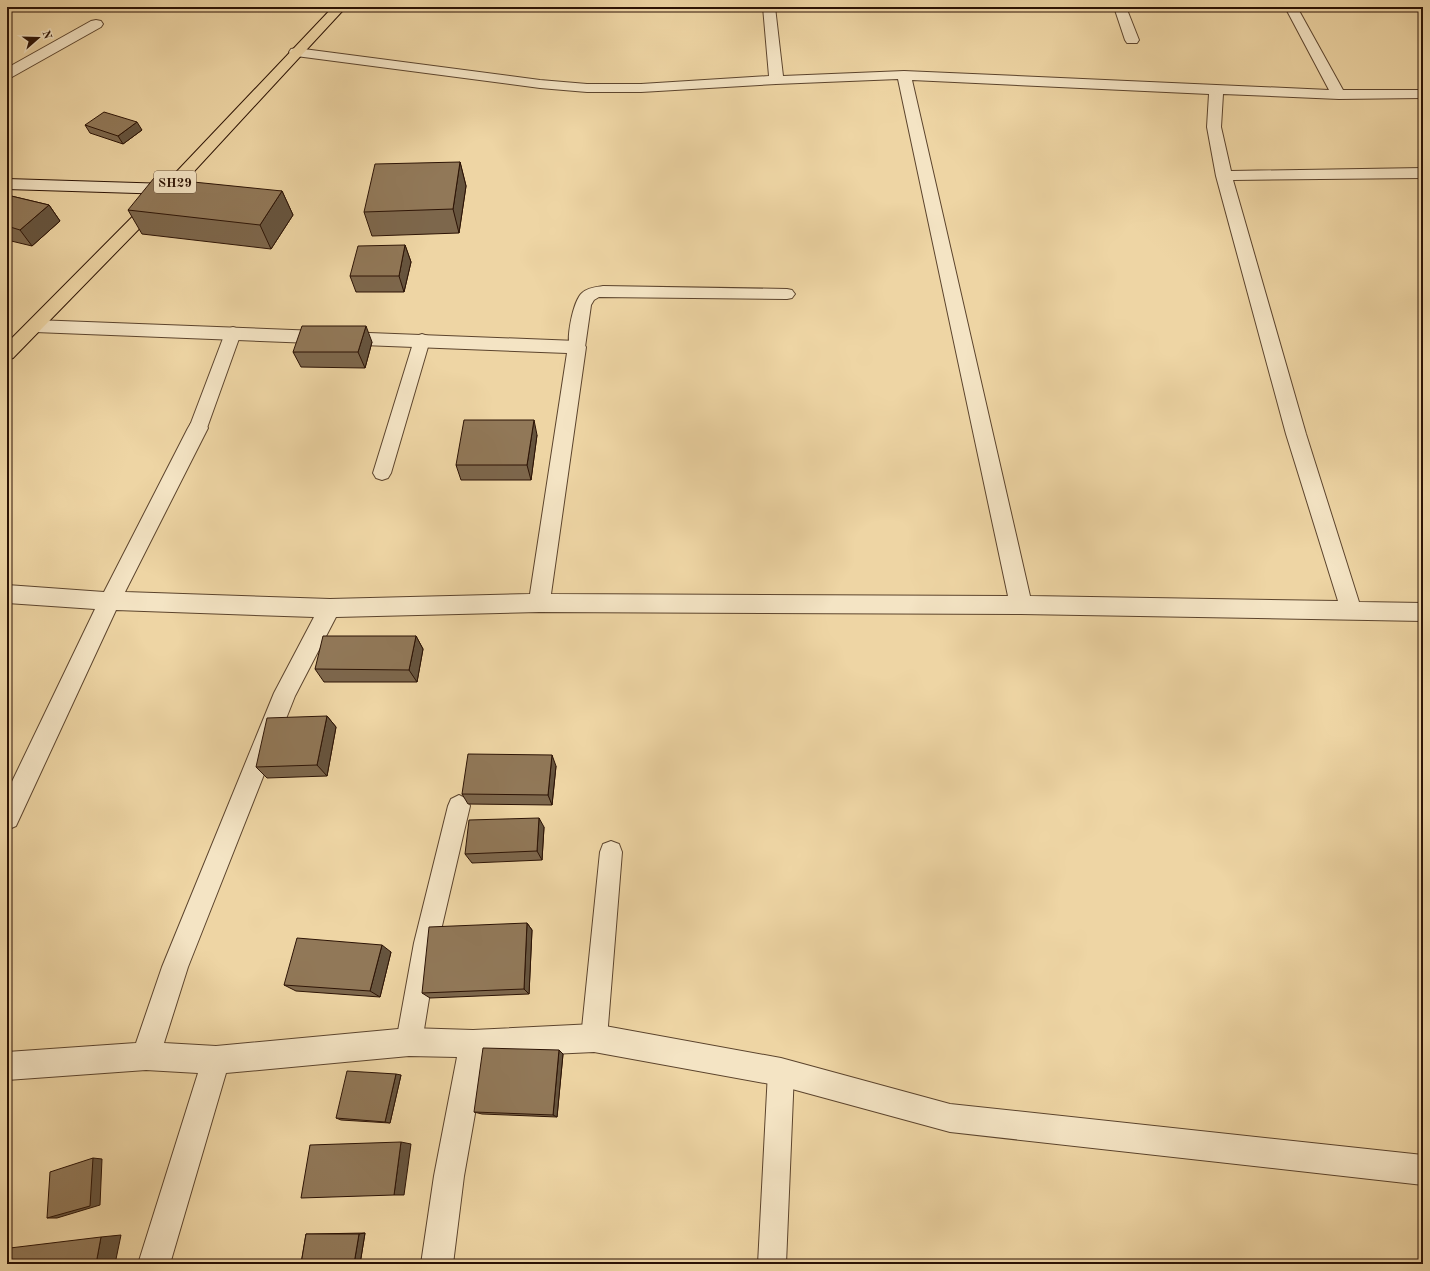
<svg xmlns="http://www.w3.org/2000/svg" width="1430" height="1271" viewBox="0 0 1430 1271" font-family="'Old Standard TT',serif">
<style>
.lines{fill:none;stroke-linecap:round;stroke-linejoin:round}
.lane-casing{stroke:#5c442d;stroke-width:2}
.street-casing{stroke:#5c442d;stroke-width:2}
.secondary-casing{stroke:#2c1305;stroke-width:2}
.primary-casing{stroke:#2c1305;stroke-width:2}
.lane{fill:#f4e4c4;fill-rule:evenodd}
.street{fill:#f4e4c4;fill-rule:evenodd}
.secondary{fill:#f4e4c4;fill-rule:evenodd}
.primary{fill:#eed5a4;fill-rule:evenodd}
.wall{fill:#7d674c;stroke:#2c1305}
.shaded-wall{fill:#66543e;stroke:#2c1305}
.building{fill:#917858;stroke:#2c1305}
.labels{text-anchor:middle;stroke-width:3;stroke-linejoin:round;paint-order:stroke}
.shield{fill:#f4e4c4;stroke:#68523e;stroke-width:1}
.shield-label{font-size:13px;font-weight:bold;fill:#2c1305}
</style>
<rect width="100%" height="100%" fill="#eed5a4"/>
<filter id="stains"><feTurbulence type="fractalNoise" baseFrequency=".005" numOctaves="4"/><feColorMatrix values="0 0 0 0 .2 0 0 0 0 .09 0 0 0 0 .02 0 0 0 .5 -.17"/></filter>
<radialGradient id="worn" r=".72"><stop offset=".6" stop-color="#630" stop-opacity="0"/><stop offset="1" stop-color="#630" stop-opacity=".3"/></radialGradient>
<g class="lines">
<g class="lane-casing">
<path id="lane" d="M603,286L787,289L792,290L795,294L792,298L787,299L599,297L594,300L591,305L585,347L583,351L577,353L571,351C565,341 573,301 582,293C587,288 596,287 603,286Z
M233,327L239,329L241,333L207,428L204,433L198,434L192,433L189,428L225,333L227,329Z
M422,334L428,336L430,340L391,473L388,478L382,480L376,478L373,473L414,340L416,336Z
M459,795L467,799L470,806L438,943L422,1042L418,1051L409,1055L400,1051L396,1042L414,943L448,806L451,799Z
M611,841L619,844L622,852L607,1038L603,1047L594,1051L585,1047L581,1038L600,852L603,844Z
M781,1059L790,1063L794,1072L786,1264H758L768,1072L772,1063Z"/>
</g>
<g class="street-casing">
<path id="street" d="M763,7H775L783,76L904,71L1329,90L1285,7H1297L1343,90H1423V98L1339,99L1223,94L1221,127L1231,171L1423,168V178L1233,180L1306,434L1359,602L1423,603V621L1021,614L539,612L336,617L295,696L188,967L164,1043L216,1046L409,1028L473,1030L594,1024L781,1058L950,1104L1423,1155V1185L950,1132L781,1086L594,1052L485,1057L464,1176L453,1264H421L434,1176L457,1057L409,1056L226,1073L170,1264H138L198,1073L146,1070L7,1080V1052L136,1043L162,967L274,693L314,617L116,610L16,826L7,830V792L95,609L7,603V585L104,592L188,428L191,423L198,421L205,423L208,428L125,592L330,599L530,594L567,353L35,332L29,330L26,326L29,322L35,320L577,341L583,343L586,347L551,594L1008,596L898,79L776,84L641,92H587L540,88L296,56L291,55L289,52L291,49L296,48L540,80L587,84H641L769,76ZM912,80L1209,94L1207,127L1216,176L1286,434L1338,601L1030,596Z
M1114,7H1126L1139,40L1137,43H1127L1125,40Z
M96,20L101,21L103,24L101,27L12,77L7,78V68L91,21Z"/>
</g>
<g class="secondary-casing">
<path id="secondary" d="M7,179L169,184L175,186L177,189L175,192L169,194L7,189Z"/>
</g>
<g class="primary-casing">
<path id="primary" d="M333,7H346L175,192L13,358L7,360V343L163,186Z"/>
</g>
<use href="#lane" class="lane"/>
<use href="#street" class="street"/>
<use href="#secondary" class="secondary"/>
<use href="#primary" class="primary"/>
</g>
<path class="wall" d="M85,125L142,130L123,144L90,133Z
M460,162L466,186L459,233L372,236L364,212Z
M282,191L293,215L271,249L142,234L128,210Z
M7,195L49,205L60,221L32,246L7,240Z
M405,245L411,262L404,292H356L350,276Z
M372,342L365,368L301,367L293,352Z
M537,435L531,480H461L456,465Z
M416,636L423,649L417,682H324L315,669Z
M327,716L336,727L327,776L267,778L256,767Z
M556,766L552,805L468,804L462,794Z
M544,827L542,860L472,863L465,854Z
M527,923L532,930L529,994L430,998L422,993Z
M391,952L380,997L296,991L284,985Z
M563,1054L557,1117L482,1114L474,1112Z
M401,1075L390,1123L341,1120L336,1118Z
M365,1233L360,1264H301L306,1234H312Z"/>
<path class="shaded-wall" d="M137,122L142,130L123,144L118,136Z
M460,162L466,186L459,233L453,209Z
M282,191L293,215L271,249L260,225Z
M49,205L60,221L32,246L20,230Z
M405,245L411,262L404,292L399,276Z
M366,326L372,342L365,368L358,352Z
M534,420L537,435L531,480L527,465Z
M416,636L423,649L417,682L409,670Z
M327,716L336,727L327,776L317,765Z
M552,755L556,766L552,805L548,795Z
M539,818L544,827L542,860L537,851Z
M527,923L532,930L529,994L524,989Z
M382,945L391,952L380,997L370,991Z
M559,1050L563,1054L557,1117L553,1115Z
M396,1074L401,1075L390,1123L385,1122Z
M401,1142L411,1144L404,1195H394Z
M93,1158L102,1159L100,1205L57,1218H47Z
M365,1233L360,1264H354L359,1234Z
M121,1235L115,1264H96L101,1237Z"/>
<path class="building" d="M104,112L137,122L118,136L85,125Z
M460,162L453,209L364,212L375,164Z
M154,178L282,191L260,225L128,210Z
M7,195L49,205L20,230L7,226Z
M405,245L399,276H350L358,246Z
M302,326H366L358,352H293Z
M464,420H534L527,465H456Z
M323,636H416L409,670L315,669Z
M327,716L317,765L256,767L267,718Z
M468,754L552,755L548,795L462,794Z
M539,818L537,851L465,854L469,820Z
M527,923L524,989L422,993L429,927Z
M297,938L382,945L370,991L284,985Z
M483,1048L559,1050L553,1115L474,1112Z
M347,1071L396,1074L385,1122L336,1118Z
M401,1142L394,1195L301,1198L310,1145Z
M93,1158L90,1206L47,1218L50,1172Z
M306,1234H359L354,1264H301Z
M101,1237L96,1264H7V1259L10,1248Z"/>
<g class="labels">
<rect class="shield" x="154" y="171" width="42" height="22" rx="3"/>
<g class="shield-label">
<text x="175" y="187">SH29</text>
</g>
</g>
<rect width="1430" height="1271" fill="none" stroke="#eed5a4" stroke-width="24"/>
<rect x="8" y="8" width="1414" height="1255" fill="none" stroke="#2c1305" stroke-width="2"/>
<rect x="12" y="12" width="1406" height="1247" fill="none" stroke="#2c1305"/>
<g transform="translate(38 38) rotate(70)" stroke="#f4e4c4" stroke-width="3" paint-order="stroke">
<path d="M0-3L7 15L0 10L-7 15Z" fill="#2c1305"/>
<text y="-6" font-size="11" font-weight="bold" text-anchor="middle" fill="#2c1305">N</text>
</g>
<rect width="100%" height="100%" filter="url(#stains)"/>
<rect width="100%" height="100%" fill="url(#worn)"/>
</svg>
